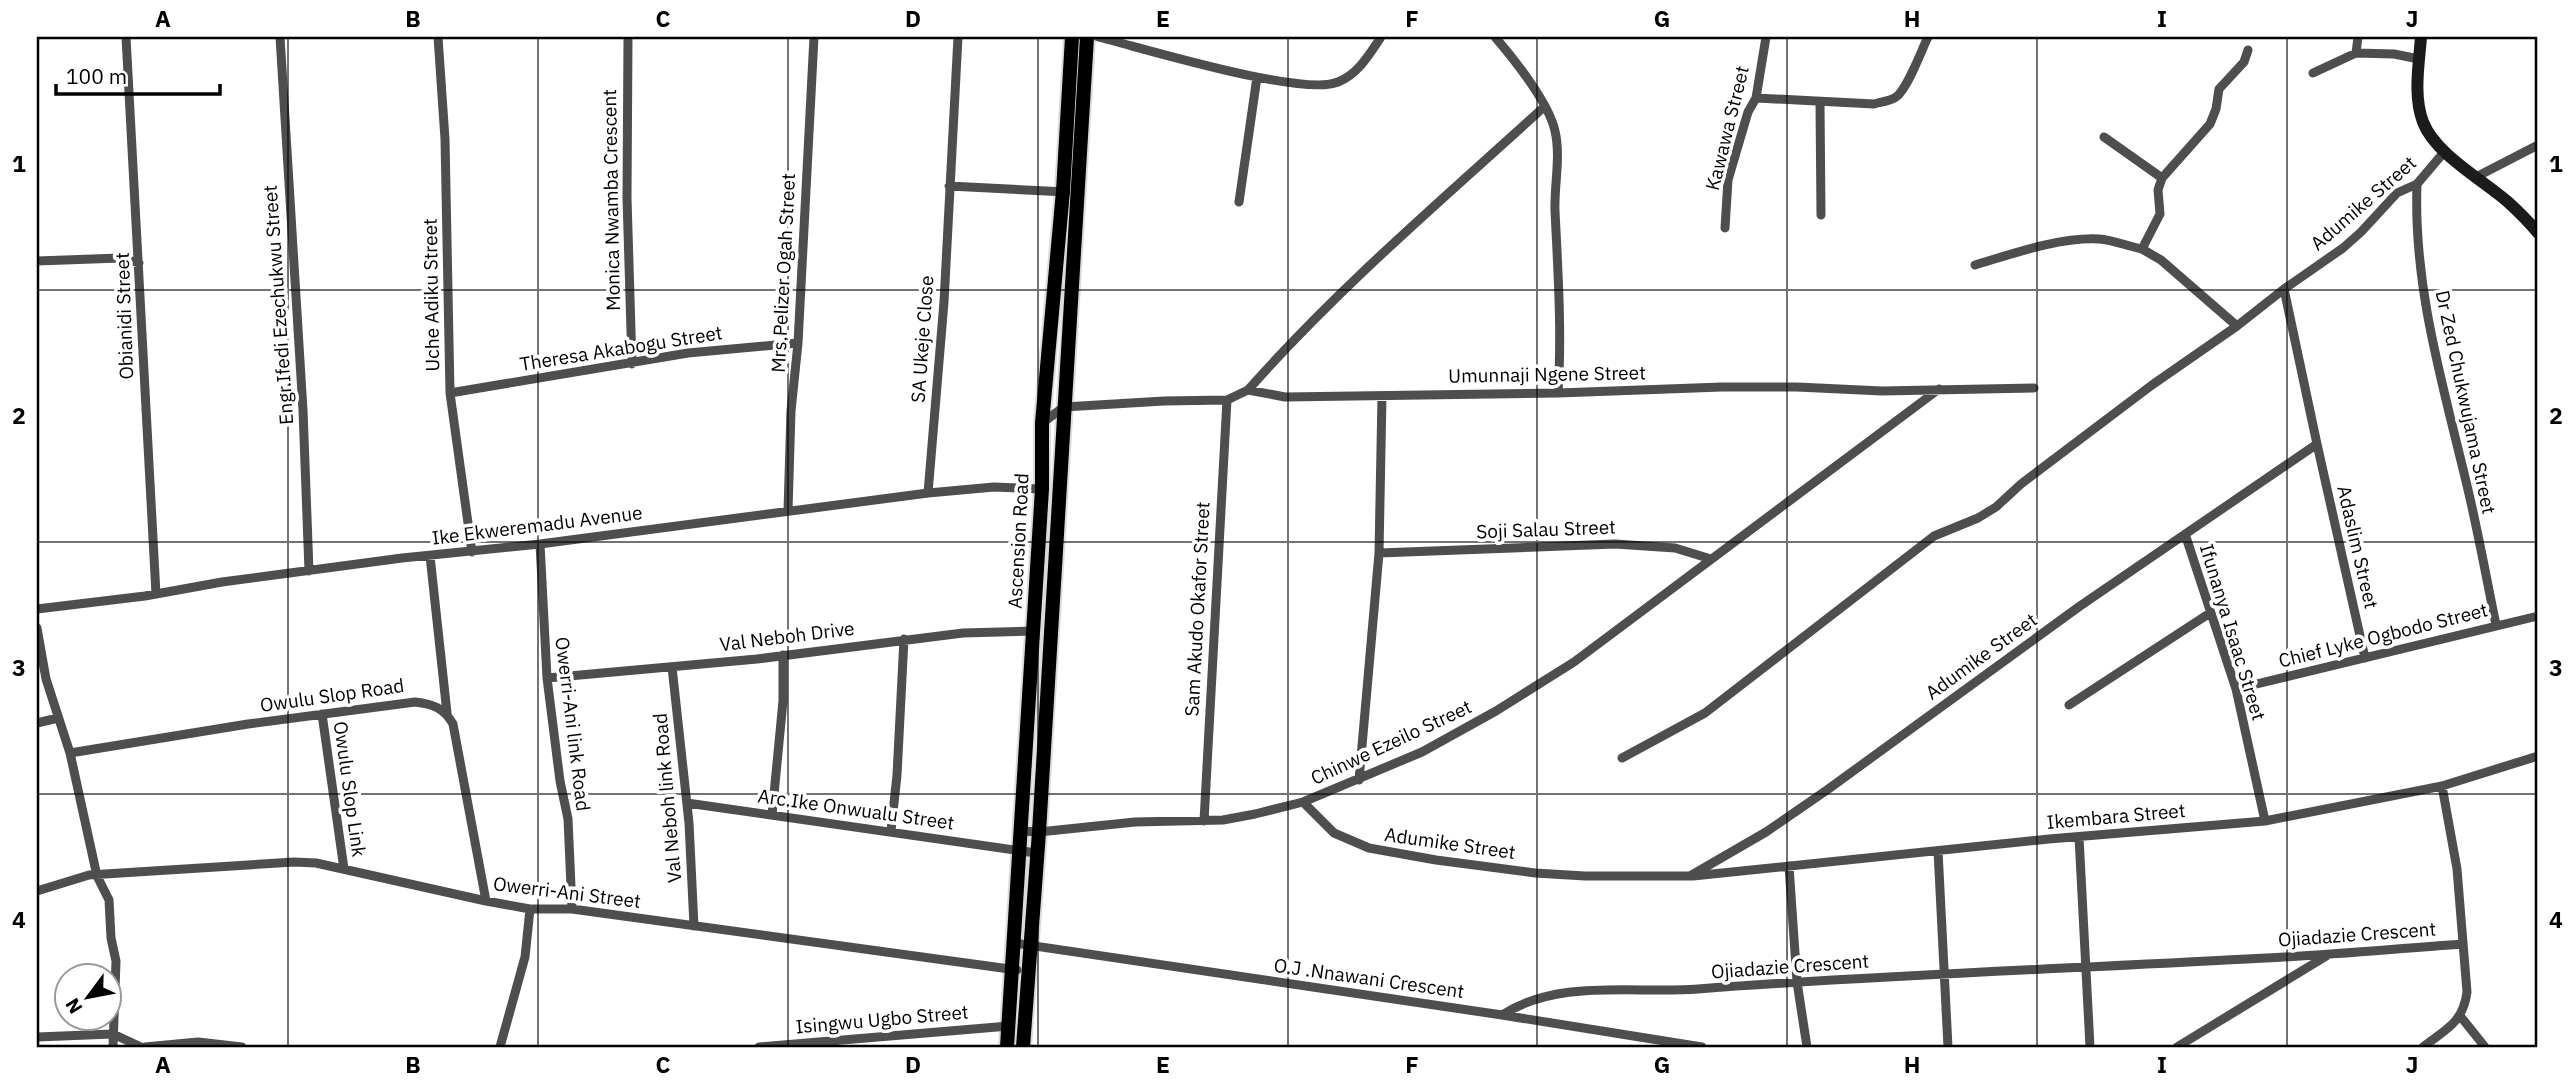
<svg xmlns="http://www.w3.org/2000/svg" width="2575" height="1084" viewBox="0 0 2575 1084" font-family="'IBM Plex Sans',sans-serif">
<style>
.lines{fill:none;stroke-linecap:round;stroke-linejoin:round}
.primary-casing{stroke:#dbdbdb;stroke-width:18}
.minor{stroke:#4e4e4e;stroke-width:9}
.secondary{stroke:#1b1b1b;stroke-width:12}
.primary{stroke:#000;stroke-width:14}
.grid{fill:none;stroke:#000;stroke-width:2;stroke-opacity:0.55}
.labels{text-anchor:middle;stroke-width:7;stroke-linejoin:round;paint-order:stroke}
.street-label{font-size:19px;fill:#000;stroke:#fff}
.neatline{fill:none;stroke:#000;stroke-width:2.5}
.grid-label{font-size:23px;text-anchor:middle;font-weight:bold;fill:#000}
</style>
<rect width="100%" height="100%" fill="#fff"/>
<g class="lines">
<g class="primary-casing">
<path id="primary" d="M1007,1047L1042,489V423L1063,191L1072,37
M1023,1047L1039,832L1087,37"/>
</g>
<path class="minor" d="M126,37L156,594
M280,37L303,410L309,571
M438,37L445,139L450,393L472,552
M628,37L627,198L632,364
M1098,37C1143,48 1302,97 1338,82C1358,74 1369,55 1381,37
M1495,37C1514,59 1549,103 1555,131C1561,157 1554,185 1555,211C1558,272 1562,333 1558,393
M2356,53L2358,37
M2313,73L2356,53L2394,54L2419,59
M1756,98L1874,104C1881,102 1890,101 1896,97C1908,88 1921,51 1928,37
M1820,102L1821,215
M2104,137L2162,178
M2476,177L2538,145
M2417,184C2413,291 2445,391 2469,494C2479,537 2487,581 2496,625
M949,186L1066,192
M1239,202L1257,77
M1725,228L1728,180L1748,112L1756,98L1766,37
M37,261L120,258L139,263
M1975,265C2012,254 2059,237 2099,239C2113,240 2127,246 2142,249
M2237,326L2161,260L2142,249L2160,214L2158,190L2162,178L2210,124L2216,109L2219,89L2244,62L2248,50
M1248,390C1339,287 1443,199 1544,107
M450,393L688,353L798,343
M1042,423L1064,407L1164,401L1227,400L1248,390L1285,397L1558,393L1722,387H1797L1882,391L2034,388
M2317,444L2365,658
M928,493L944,302L958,37
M788,511L791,411L798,343L814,37
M2185,534L2236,689L2265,821
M540,544L547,678L560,781L568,819L572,909
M1379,553L1615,544L1675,548L1711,559
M430,556L447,713
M37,609L145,596L222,582L402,558L540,544L928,493L994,487L1042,489
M37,628L46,679L70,753L97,876L109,900L111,938L116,961L113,1047
M672,667L689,823L694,926
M547,678L757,659L963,633L1032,631
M2236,689L2538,616
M2069,705L2210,613
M322,714L344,869
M37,723L58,718
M70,753L248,724L415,702C433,704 444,708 453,724L486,901
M1622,758L1705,713L1934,536L1978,518L1996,507L2021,484L2152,385L2237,326L2284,289
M1359,780L1379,553L1382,396
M1303,802L1334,833L1369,848L1436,860L1535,873L1585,876H1690L1766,832L1827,790L2080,606L2317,444L2284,289L2343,248L2361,232L2397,193L2417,184L2445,151
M687,803L1036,853
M772,815L783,701V655
M1204,821L1227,400
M891,831L897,775L904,639
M1021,831L1039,832L1135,822L1223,820L1255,814L1303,802L1422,752L1496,711L1574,662L1939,389
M2079,837L2090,1047
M1938,851L1948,1047
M1789,866L1797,982L1807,1047
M1693,876L2049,839L2265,821L2442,786L2538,756
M37,891L89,875L294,862L316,863L486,901L530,909H572L1017,970
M1014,943L1502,1015L1702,1047
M1502,1015C1559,978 1634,994 1698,989C1881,975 2064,969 2247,959C2319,956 2391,949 2463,944
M2461,1017L2485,1047
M37,1037L113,1034L141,1047
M145,1047L198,1042L242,1047
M500,1047L525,957L530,909
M759,1047L1009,1026
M2177,1047L2328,955
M2423,1047C2446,1029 2463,1023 2467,992L2457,869L2442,786"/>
<path class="secondary" d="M2421,37C2419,64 2413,96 2423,122C2435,154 2483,180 2508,202C2519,212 2529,222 2538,233"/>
<use href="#primary" class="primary"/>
</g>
<path class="grid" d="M288,37V1047M538,37V1047M788,37V1047M1038,37V1047M1288,37V1047M1537,37V1047M1787,37V1047M2037,37V1047M2287,37V1047M37,290H2538M37,542H2538M37,794H2538"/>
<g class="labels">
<g class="street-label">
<text transform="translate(1727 128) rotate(-76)" y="7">Kawawa Street</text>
<text transform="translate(611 200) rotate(-91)" y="7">Monica Nwamba Crescent</text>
<text transform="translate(2363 203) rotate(-41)" y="7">Adumike Street</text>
<text transform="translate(783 273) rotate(-87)" y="7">Mrs.Pelizer Ogah Street</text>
<text transform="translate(431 295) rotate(-91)" y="7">Uche Adiku Street</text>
<text transform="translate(278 305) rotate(-94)" y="7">Engr.Ifedi Ezechukwu Street</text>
<text transform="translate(124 316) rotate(-92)" y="7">Obianidi Street</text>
<text transform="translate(922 339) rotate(-86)" y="7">SA Ukeje Close</text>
<text transform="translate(621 348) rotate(-9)" y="7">Theresa Akabogu Street</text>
<text transform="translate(1547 374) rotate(-1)" y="7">Umunnaji Ngene Street</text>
<text transform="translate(2466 402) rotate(78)" y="7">Dr Zed Chukwujama Street</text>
<text transform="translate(537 525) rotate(-7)" y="7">Ike Ekweremadu Avenue</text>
<text transform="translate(1546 529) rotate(-2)" y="7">Soji Salau Street</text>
<text transform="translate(1018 541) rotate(-87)" y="7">Ascension Road</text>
<text transform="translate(2358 547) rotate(77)" y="7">Adaslim Street</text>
<text transform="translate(1197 609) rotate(-87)" y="7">Sam Akudo Okafor Street</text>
<text transform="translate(2233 632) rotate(73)" y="7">Ifunanya Isaac Street</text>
<text transform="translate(2383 635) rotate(-14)" y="7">Chief Lyke Ogbodo Street</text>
<text transform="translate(787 636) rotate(-7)" y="7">Val Neboh Drive</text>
<text transform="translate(1981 656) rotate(-36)" y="7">Adumike Street</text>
<text transform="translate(332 695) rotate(-8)" y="7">Owulu Slop Road</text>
<text transform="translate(573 724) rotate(83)" y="7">Owerri-Ani link Road</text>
<text transform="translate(1391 742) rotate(-25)" y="7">Chinwe Ezeilo Street</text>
<text transform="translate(350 789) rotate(82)" y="7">Owulu Slop Link</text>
<text transform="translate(667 798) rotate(-95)" y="7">Val Neboh link Road</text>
<text transform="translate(856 809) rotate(8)" y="7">Arc.Ike Onwualu Street</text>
<text transform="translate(2116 816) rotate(-5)" y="7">Ikembara Street</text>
<text transform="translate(1450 843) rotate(8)" y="7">Adumike Street</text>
<text transform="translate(567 892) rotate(7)" y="7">Owerri-Ani Street</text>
<text transform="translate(2357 934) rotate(-4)" y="7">Ojiadazie Crescent</text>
<text transform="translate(1790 966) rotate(-4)" y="7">Ojiadazie Crescent</text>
<text transform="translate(1369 978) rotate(8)" y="7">O.J .Nnawani Crescent</text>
<text transform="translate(882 1019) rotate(-5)" y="7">Isingwu Ugbo Street</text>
</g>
</g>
<rect width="2575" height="1084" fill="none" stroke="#ffffff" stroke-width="77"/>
<g transform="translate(88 997) rotate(238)"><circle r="33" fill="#ffffff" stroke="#999999" stroke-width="2"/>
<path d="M0-5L12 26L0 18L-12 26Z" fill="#000000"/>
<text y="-10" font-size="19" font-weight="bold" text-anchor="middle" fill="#000000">N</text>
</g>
<path d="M56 84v10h164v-10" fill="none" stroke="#000000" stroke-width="3.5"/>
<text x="66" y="84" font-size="21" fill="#000000" stroke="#ffffff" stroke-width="5" paint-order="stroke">100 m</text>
<rect x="38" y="38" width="2498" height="1008" class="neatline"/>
<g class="grid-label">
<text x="163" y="27">A</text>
<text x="413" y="27">B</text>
<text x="663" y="27">C</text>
<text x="913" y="27">D</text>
<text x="1163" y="27">E</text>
<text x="1412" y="27">F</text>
<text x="1662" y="27">G</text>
<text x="1912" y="27">H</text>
<text x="2162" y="27">I</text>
<text x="2412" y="27">J</text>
<text x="19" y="172">1</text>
<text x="2556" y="172">1</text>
<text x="19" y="424">2</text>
<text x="2556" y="424">2</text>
<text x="19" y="676">3</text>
<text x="2556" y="676">3</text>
<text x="19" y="928">4</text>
<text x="2556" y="928">4</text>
<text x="163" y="1073">A</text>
<text x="413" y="1073">B</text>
<text x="663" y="1073">C</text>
<text x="913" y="1073">D</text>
<text x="1163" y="1073">E</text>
<text x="1412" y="1073">F</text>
<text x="1662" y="1073">G</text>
<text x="1912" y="1073">H</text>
<text x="2162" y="1073">I</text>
<text x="2412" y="1073">J</text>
</g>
</svg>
